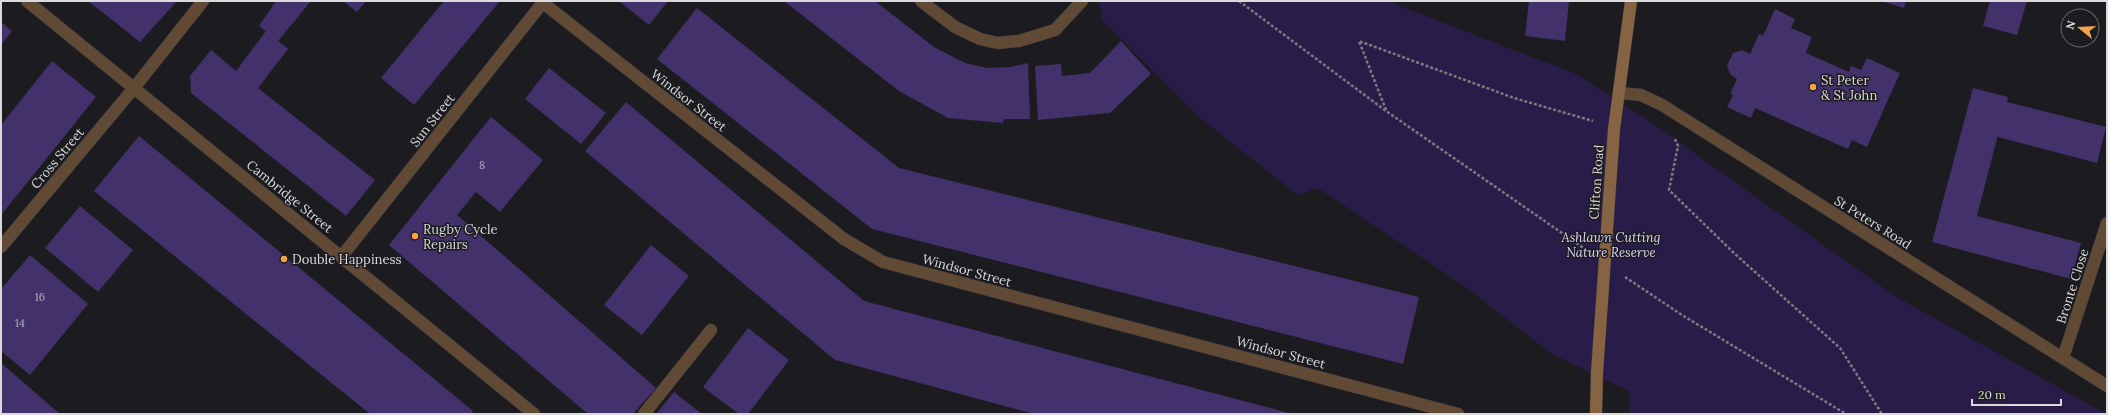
<svg xmlns="http://www.w3.org/2000/svg" width="2108" height="415" viewBox="0 0 2108 415" font-family="Lora,serif">
<style>
.green{fill:#2a1c49}
.building{fill:#42316a}
.lines{fill:none;stroke-linecap:round;stroke-linejoin:round}
.street-casing{stroke:#37373a;stroke-width:13}
.secondary-casing{stroke:#37373a;stroke-width:13}
.path{stroke:#7b7b7e;stroke-width:2.5;stroke-dasharray:3 2;stroke-linecap:butt}
.street{stroke:#604a36;stroke-width:12}
.secondary{stroke:#866342;stroke-width:12}
.secondary-bridge-casing{stroke:#37373a;stroke-width:13;stroke-linecap:butt}
.secondary-bridge{stroke:#866342;stroke-width:12}
.poi-dot{fill:#f7a149;stroke:#1c1c20;stroke-width:1.5}
.labels{text-anchor:middle;stroke-width:3;stroke-linejoin:round;paint-order:stroke}
.number-label{font-size:11px;fill:#b4b0c0}
.poi-label{font-size:13px;fill:#dadadc;stroke:#1c1c20;text-anchor:start}
.street-label{font-size:13px;fill:#dadadc;stroke:#1c1c20}
.park-label{font-size:13px;font-style:italic;fill:#dcd4f9;stroke:#1c1c20}
</style>
<rect width="100%" height="100%" fill="#1c1c20"/>
<path class="green" d="M1097,1H1387L1576,74L1652,123L1895,296L2106,414H1629V391L1552,354L1463,285L1318,188L1298,195L1200,118L1101,19L1102,11Z"/>
<path class="building" d="M88,1H177L140,42Z
M276,1H311L278,41L288,49L258,88L375,180L346,216L191,93L190,76L211,50L236,71L266,31L259,26Z
M343,1H366L357,12Z
M444,1H500L414,105L381,78Z
M619,1H668L649,25Z
M784,1H875L934,47L965,63L987,68L1010,67L1028,63L1030,119H1004L1003,123L948,118L899,91Z
M1529,1H1569L1565,41L1525,36Z
M1881,1H1906L1904,8Z
M1990,1H2027L2017,35L1983,26Z
M697,8L899,168L1419,297L1403,364L872,229L657,59Z
M1775,9L1795,19L1791,28L1812,37L1806,53L1849,72L1851,66L1861,70L1867,58L1900,73L1867,147L1852,140L1848,149L1755,108L1751,118L1727,107L1733,95L1730,94L1737,79L1730,74L1727,66L1733,53L1742,50L1750,54L1759,34L1763,36Z
M1,22L12,31L1,45Z
M1121,41L1151,74L1110,113L1038,120L1035,66L1061,64L1062,76L1090,73Z
M52,61L96,97L1,215V125Z
M549,68L606,113L581,144L525,99Z
M1973,88L2008,97L2007,102L2106,127L2097,163L1998,137L1999,131L1977,216L2081,243L2071,279L1932,242Z
M626,102L864,301L1293,414H1034L835,360L585,151Z
M491,117L543,160L500,212L476,192L457,215L656,388L633,414H588L389,245Z
M139,136L473,411L471,414H370L94,191Z
M80,206L133,250L98,292L45,248Z
M651,245L689,276L642,335L604,305Z
M30,255L88,304L30,375L1,351V289Z
M748,328L789,360L748,414H739L703,387Z
M1,363L60,414H1Z
M674,392L702,414H656Z"/>
<g class="lines">
<g class="street-casing">
<path id="street" d="M27,1L534,414
M921,1L955,27L980,39L998,43L1019,41L1055,30L1082,1
M543,3L844,239L883,262L1458,414
M1620,93L1641,95L1662,105L2107,386
M1,247L134,88L203,1
M342,256L544,1
M2063,358L2107,223
M644,414L711,330"/>
</g>
<g class="secondary-casing">
<path id="secondary" d="M1614,129L1631,1
M1596,414L1597,373"/>
</g>
<path class="path" d="M1239,1L1386,111L1585,249
M1386,110L1359,41L1514,98L1593,121
M1675,139L1678,146L1669,190L1735,254L1840,348L1882,414
M1625,277L1682,315L1846,414"/>
<use href="#street" class="street"/>
<use href="#secondary" class="secondary"/>
<g class="secondary-bridge-casing">
<path id="secondary-bridge" d="M1597,373L1614,129"/>
</g>
<use href="#secondary-bridge" class="secondary-bridge"/>
</g>
<g class="poi-dot">
<circle cx="1813" cy="87" r="4"/>
<circle cx="415" cy="236" r="4"/>
<circle cx="284" cy="259" r="4"/>
</g>
<g class="labels">
<g class="number-label">
<text x="482" y="169">8</text>
<text x="40" y="301">16</text>
<text x="20" y="327">14</text>
</g>
<g class="poi-label">
<text x="1821" y="85">St Peter<tspan x="1821" dy="15">&amp; St John</tspan></text>
<text x="423" y="234">Rugby Cycle<tspan x="423" dy="15">Repairs</tspan></text>
<text x="292" y="264">Double Happiness</text>
</g>
<g class="street-label">
<text transform="translate(689 100) rotate(38)" y="5">Windsor Street</text>
<text transform="translate(432 120) rotate(-52)" y="5">Sun Street</text>
<text transform="translate(57 158) rotate(-50)" y="5">Cross Street</text>
<text transform="translate(1596 182) rotate(-86)" y="5">Clifton Road</text>
<text transform="translate(290 196) rotate(39)" y="5">Cambridge Street</text>
<text transform="translate(1873 222) rotate(32)" y="5">St Peters Road</text>
<text transform="translate(967 270) rotate(15)" y="5">Windsor Street</text>
<text transform="translate(2072 286) rotate(-72)" y="5">Bronte Close</text>
<text transform="translate(1281 352) rotate(15)" y="5">Windsor Street</text>
</g>
<g class="park-label">
<text x="1611" y="242">Ashlawn Cutting<tspan x="1611" dy="15">Nature Reserve</tspan></text>
</g>
</g>
<rect width="2108" height="415" fill="none" stroke="#dadadc" stroke-width="4"/>
<g transform="translate(2080 28) rotate(288)"><circle r="19" fill="#1c1c20" stroke="#68686b"/>
<path d="M0-3L7 15L0 10L-7 15Z" fill="#f7a149"/>
<text y="-6" font-size="11" font-weight="bold" text-anchor="middle" fill="#dadadc">N</text>
</g>
<path d="M1972 399v6h89v-6" fill="none" stroke="#dadadc" stroke-width="2"/>
<text x="1978" y="399" font-size="12" fill="#dadadc" stroke="#1c1c20" stroke-width="3" paint-order="stroke">20 m</text>
</svg>
